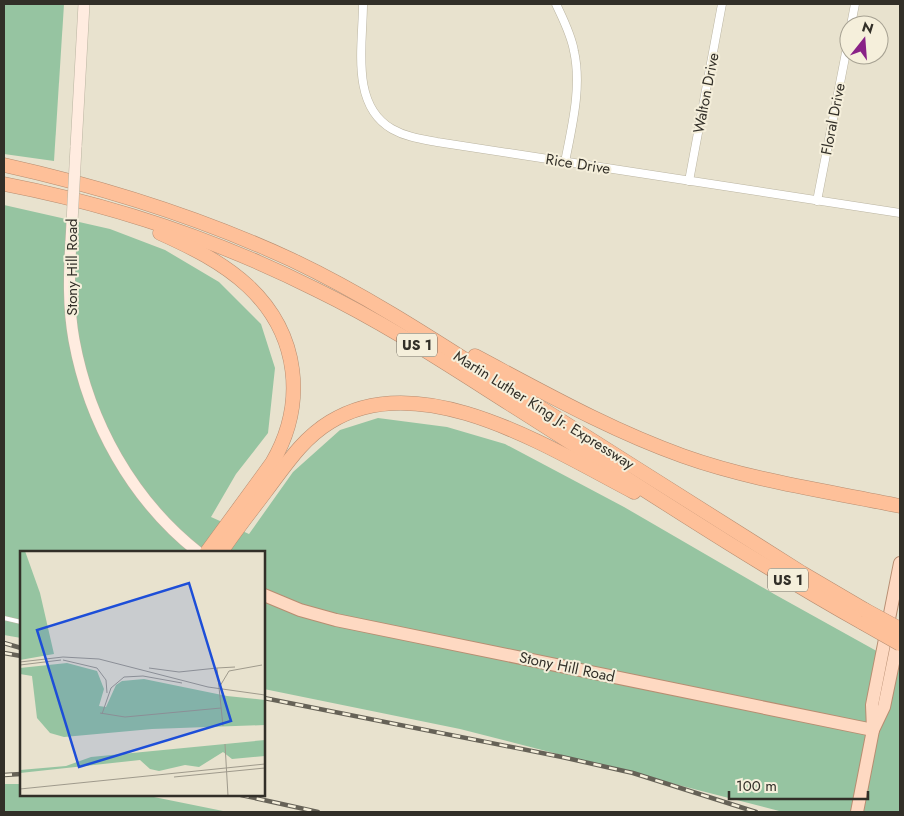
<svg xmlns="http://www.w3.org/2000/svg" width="904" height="816" viewBox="0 0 904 816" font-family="Jost,sans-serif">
  <rect width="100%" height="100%" fill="#e8e2ce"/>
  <g fill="#96c4a1">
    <path d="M4,4h60l-10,157 -50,-7z"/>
    <path d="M4,205l106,24 55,21 54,32 42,42 14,44 -7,65 -32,41 -25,43 38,17 44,-62 47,-42 38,-12 69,9 58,17 119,63 150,87 126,70v148h-117l-323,-83 -196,-40v-137h-243v86l-17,-3z"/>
    <path d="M4,784h17v11h123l84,17h-224z"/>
  </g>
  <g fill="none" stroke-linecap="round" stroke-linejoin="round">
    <defs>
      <path id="lane" d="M4,618l17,4"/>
      <g id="street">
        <path d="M363,4c0,40 -13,101 29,125 14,8 29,10 45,13l463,71"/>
        <path d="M556,4c7,15 15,30 18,47 8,36 -2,75 -9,111"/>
        <path d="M851,25l4,-21"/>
        <path d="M689,181l33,-177"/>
        <path d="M817,201l32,-164"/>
      </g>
      <g id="secondary">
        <path d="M76,147l8,-143"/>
        <path d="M71,241c-2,33 -3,66 3,99 15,82 58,160 124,212"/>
      </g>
      <g id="primary">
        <path d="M264,595l36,15 36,10 537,110"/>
        <path d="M874,728l10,-21 15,-73"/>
        <path d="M857,812l16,-82 -1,-25 28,-142"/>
      </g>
      <g id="highway">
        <path d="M4,165c99,22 195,52 288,95 78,37 150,85 222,131 96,61 192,121 288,182l63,37"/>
        <path d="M4,184c109,21 214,56 313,106 68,33 130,74 193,114 117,74 232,151 353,219"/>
        <path d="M160,233c31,14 62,29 88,53 51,48 59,117 24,177l-65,89"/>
        <path d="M475,356c68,36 135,74 208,100 70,25 145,35 217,50"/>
        <path d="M221,552c14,-21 30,-41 45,-61 19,-25 36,-52 64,-69 91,-57 221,27 304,70"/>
      </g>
    </defs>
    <use href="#lane" stroke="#bab4a1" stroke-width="5"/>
    <use href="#street" stroke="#bab4a1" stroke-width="9"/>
    <use href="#secondary" stroke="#bab4a1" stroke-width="12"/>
    <use href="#primary" stroke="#b78d71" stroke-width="14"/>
    <use href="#highway" stroke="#b78d71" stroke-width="15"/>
    <use href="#lane" stroke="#fff" stroke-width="4"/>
    <use href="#street" stroke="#fff" stroke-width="8"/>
    <use href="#secondary" stroke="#ffece0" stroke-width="11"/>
    <use href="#primary" stroke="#fed9c2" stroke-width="12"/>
    <use href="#highway" stroke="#fec099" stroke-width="14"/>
    <defs>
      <g id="rail">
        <path d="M4,643l17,5"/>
        <path d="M4,653l17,3"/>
        <path d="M264,698l298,59 71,16 123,39"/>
        <path d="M4,775l17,-1"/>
        <path d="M241,795l77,17"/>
      </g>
    </defs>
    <use href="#rail" stroke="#666257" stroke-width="4.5"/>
    <use href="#rail" stroke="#f5efdb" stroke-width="2.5" stroke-dasharray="8" stroke-linecap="butt"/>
    <defs>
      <path id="secondary-bridge" d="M71,241l5,-94"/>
      <g id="highway-bridge">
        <path d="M865,610l35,19"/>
        <path d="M863,623l37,21"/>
      </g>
    </defs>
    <use href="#secondary-bridge" stroke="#bab4a1" stroke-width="12" stroke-linecap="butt"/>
    <use href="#highway-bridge" stroke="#b78d71" stroke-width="15" stroke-linecap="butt"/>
    <use href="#secondary-bridge" stroke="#ffece0" stroke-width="11"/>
    <use href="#highway-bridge" stroke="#fec099" stroke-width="14"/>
  </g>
  <g text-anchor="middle" stroke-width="4" stroke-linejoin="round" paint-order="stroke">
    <g fill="#f5efdb" stroke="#6c695e" stroke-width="1">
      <rect x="397" y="333.5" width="40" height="23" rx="4"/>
      <rect x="768" y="568.5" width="40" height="23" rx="4"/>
    </g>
    <g font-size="14" font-weight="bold" fill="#322f28">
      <text x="417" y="350">US 1</text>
      <text x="788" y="585">US 1</text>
    </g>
    <g font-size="15" fill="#322f28" stroke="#f5efdb">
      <text transform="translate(706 93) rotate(-79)" y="5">Walton Drive</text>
      <text transform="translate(833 119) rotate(-79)" y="5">Floral Drive</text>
      <text transform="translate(578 164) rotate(9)" y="5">Rice Drive</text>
      <text transform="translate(72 267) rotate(-90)" y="5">Stony Hill Road</text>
      <text transform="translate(544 410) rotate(32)" y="5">Martin Luther King Jr. Expressway</text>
      <text transform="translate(567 667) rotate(12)" y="5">Stony Hill Road</text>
    </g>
  </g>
  <g transform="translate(20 551)">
    <rect width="245" height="245" fill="#e8e2ce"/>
    <path d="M0,0h5l15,42 14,61 -34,6zM47,112l30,8 7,18 -5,17 7,1 10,-22 6,-4 22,-2 83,17 38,4v25l-113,4 -88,8 -14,-4 -13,-15 -5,-42 -12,-2v-6zM245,189v16l-33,3 -9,-7 -24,15 -14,-2 -26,6 -9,-2 -10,-9 -120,13v-3l46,-4 25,-9z" fill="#96c4a1"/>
    <path fill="none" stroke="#9f9a8c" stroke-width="1" d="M43,109l34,8 9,12 1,13M0,111l43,-5 36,2 109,28 57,8M0,114l41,-5M129,117l30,4 38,-4M197,117l6,58M197,117l18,-1M200,135l9,-15 33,-6M80,162l25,4 96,-9M82,163l9,-26 13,-11 19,-1 39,7M205,193l3,52M154,226l91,-9M0,238l245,-25"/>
    <path fill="#1d4ed8" fill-opacity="0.15" stroke="#1d4ed8" stroke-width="2.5" d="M169,32l42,138 -152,46 -42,-137z"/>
    <rect width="245" height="245" fill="none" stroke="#322f28" stroke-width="2.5"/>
  </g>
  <rect width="904" height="816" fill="none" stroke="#322f28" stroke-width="10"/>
  <g transform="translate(864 40) rotate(17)"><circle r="24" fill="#f5efdb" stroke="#a7a293"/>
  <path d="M0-4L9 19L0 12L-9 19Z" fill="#892187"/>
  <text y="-8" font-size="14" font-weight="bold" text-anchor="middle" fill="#322f28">N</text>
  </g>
  <path d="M729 791v8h139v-8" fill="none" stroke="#322f28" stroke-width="2.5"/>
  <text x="736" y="791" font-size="15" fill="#322f28" stroke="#f5efdb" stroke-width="4" paint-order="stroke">100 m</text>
</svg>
